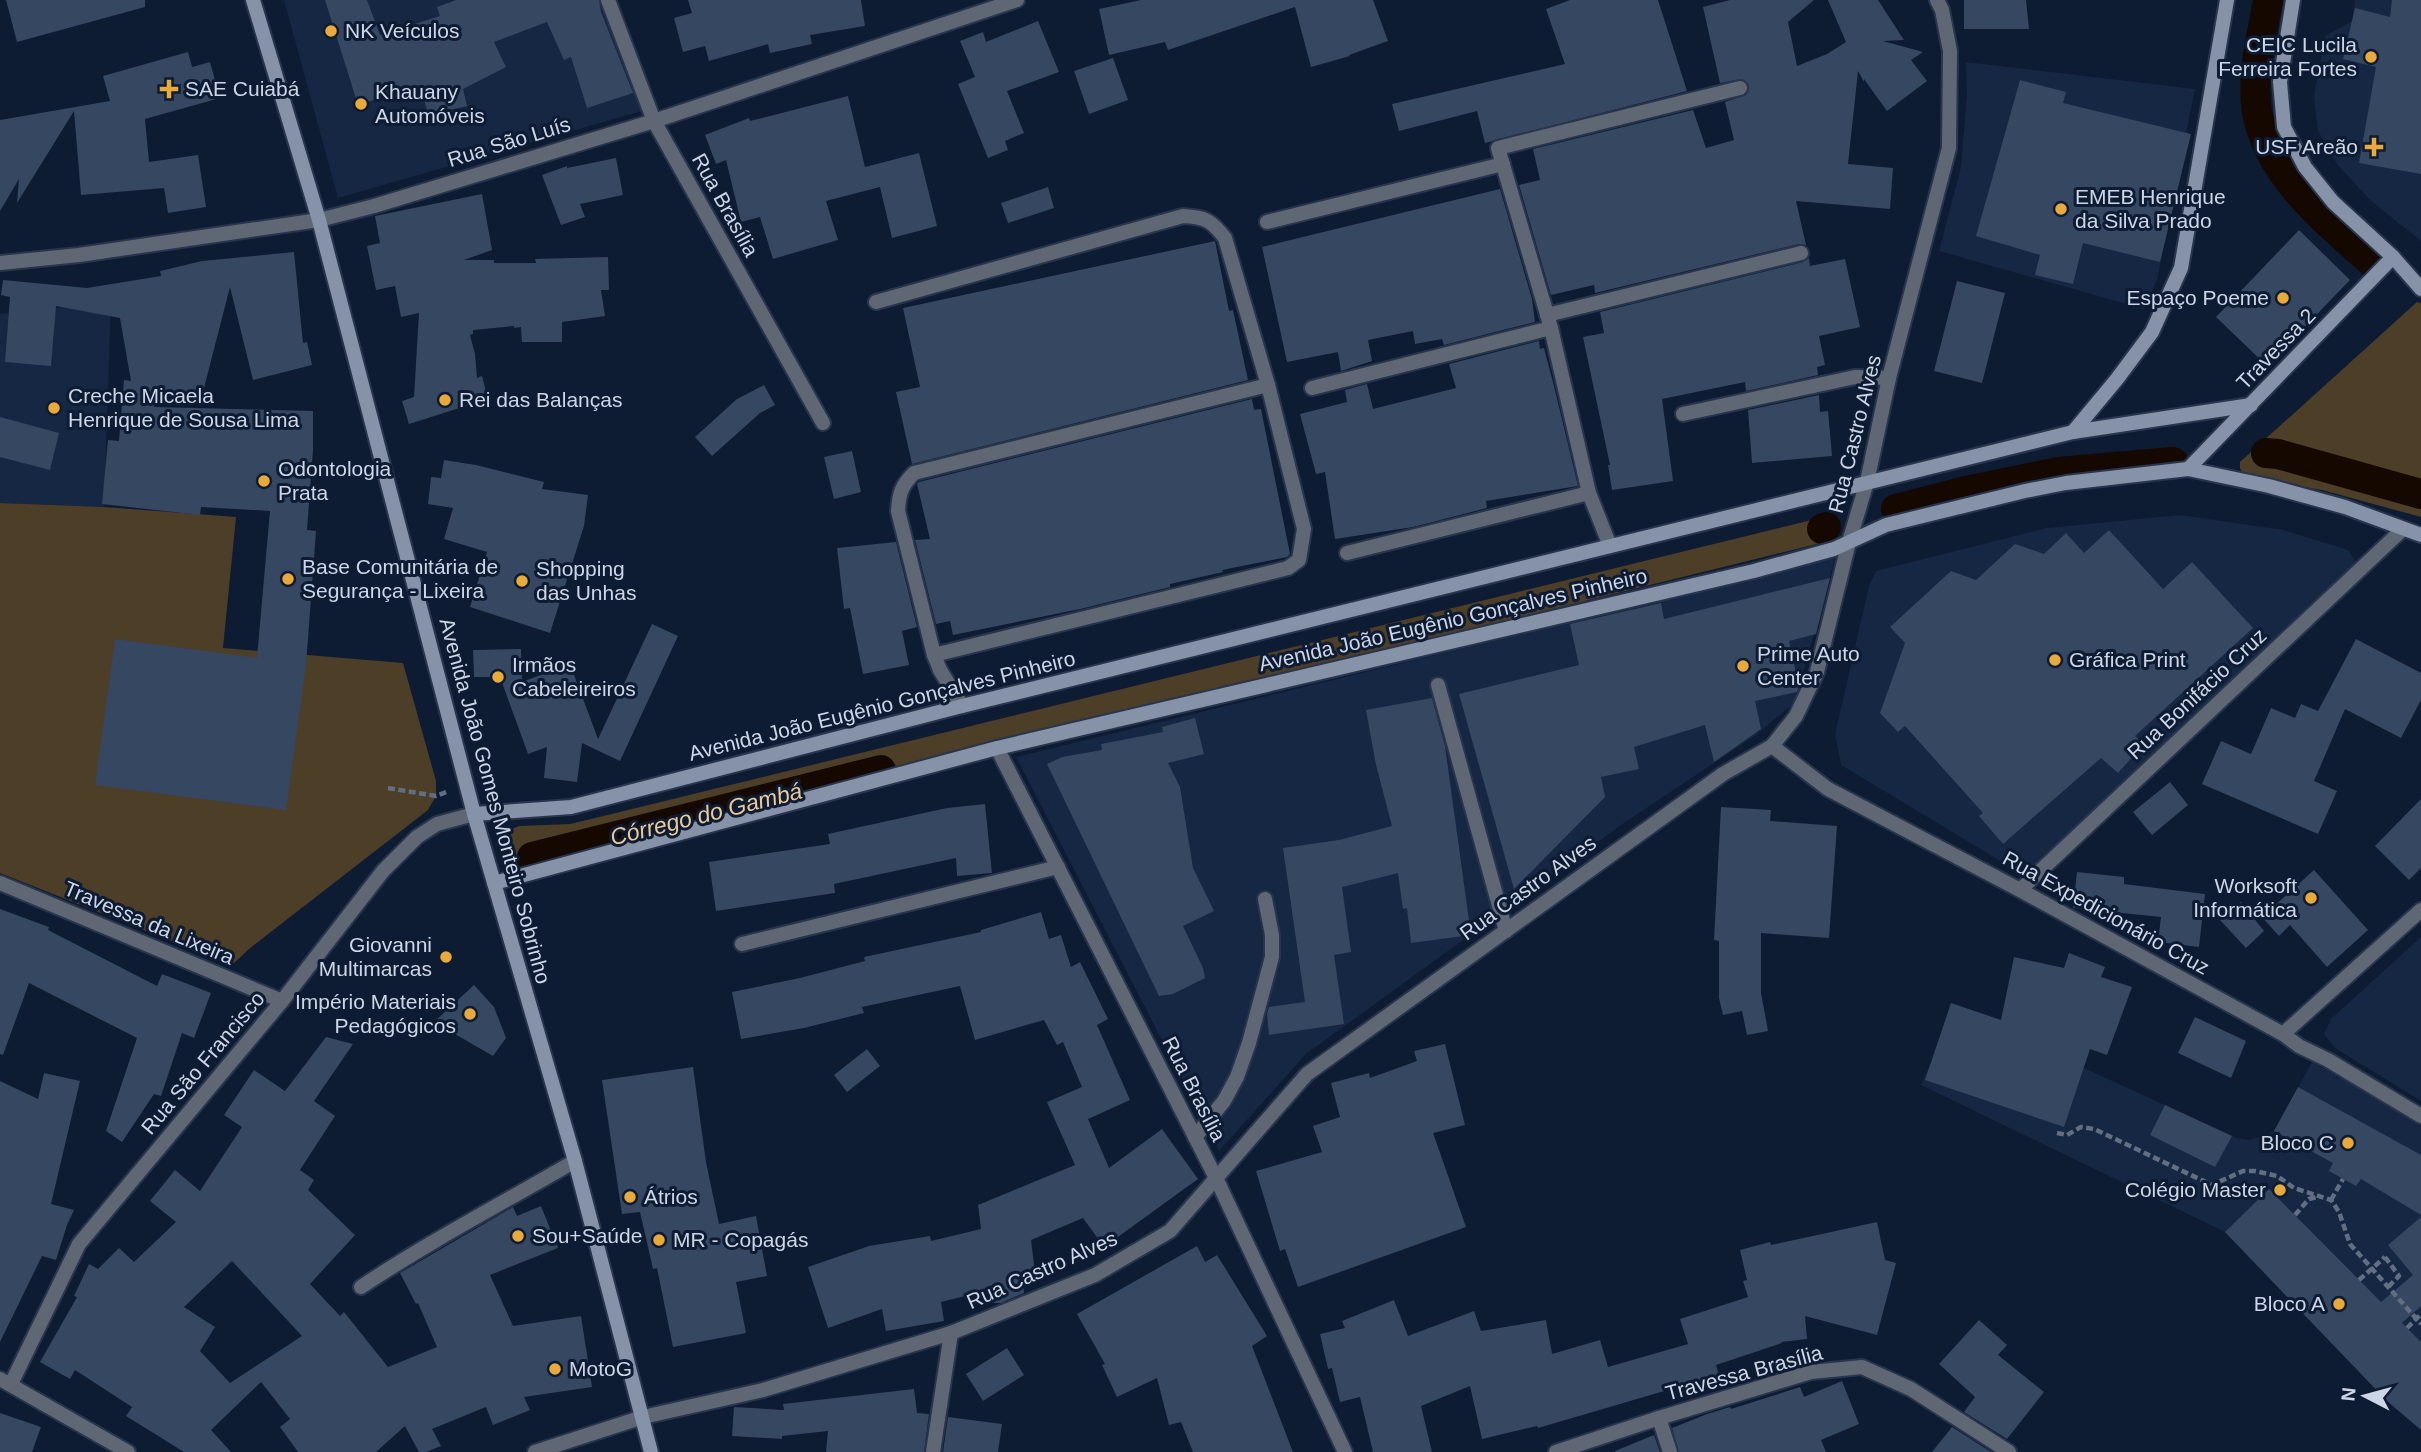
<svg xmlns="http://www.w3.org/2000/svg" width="2421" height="1452" viewBox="0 0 2421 1452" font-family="Helvetica,sans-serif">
  <rect width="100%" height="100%" fill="#0d1b33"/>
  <g fill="#152743">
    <path d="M284,0h316l42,111 -304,87z"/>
    <path d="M2355,0h66v241l-52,-42 -32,-35 -19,-33 -4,-35 11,-60 27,-15z"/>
    <path d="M1966,62l229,27 -38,191 -13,29 -205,-58 22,-84 6,-74z"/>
    <path d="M111,302l-7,205 -104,-4v-189z"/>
    <path d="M2180,515l104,15 64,20 8,12 1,9 -330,306 -186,-112 -6,-31 34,-148 7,-15 171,-43z"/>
    <path d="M1835,558l-40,144 -39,33 -132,88 -318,231 -87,97 -203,-394z"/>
    <path d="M2421,937v164l-86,-53 -11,-14 7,-15z"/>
    <path d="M1955,1009l282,129 12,2 25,-9 38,-69 79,44 30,20v304l-34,-29 -162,-169 -304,-147z"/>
  </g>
  <g fill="#4d3e28">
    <path d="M2417,302l4,1v182l-150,-38 -4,10 4,3 31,3 119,36v18l-99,-27 -75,-13c-6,-5 -8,-8 -7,-15z"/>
    <path d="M0,503l104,4 132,10 -13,131 180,15 33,118v15l-8,14 -179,139 -17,16 -232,-92z"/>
    <path d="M1820,518l5,24 -940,231 -366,96 -11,-35 4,-5 7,-3 51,-2 17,-4z"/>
  </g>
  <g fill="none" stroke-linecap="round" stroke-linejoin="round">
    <g stroke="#140800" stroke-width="30">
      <path d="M2268,0c-6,36 -17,75 -11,112 12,66 72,111 119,154"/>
      <path d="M2266,453l12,1 143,40"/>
      <path d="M1896,509l70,-18 93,-19 114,-10"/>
      <path d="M1822,529l4,-2"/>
      <path d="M532,857l349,-87"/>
    </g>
  </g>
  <g fill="#364761" fill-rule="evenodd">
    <path d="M6,0h139v7l-128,35z"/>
    <path d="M325,0h42l13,35 60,-19 -3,-9 19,-7h143l2,12 32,81 -46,15 -16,-51 -7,3 -17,-38 -53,20 12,25 -43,22 4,17 -39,9 -7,-30 -63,20z"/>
    <path d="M688,0h173l4,26 -55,9 2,9 -42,9 -2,-9 -59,17 -4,-15 -22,6 -9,-34 18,-5z"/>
    <path d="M1141,0h232l15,41 -39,14 1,1 -39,11 -16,-60 -127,43 -3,-8 -56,13 -10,-46z"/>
    <path d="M1570,0h88l29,91 -202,52 -8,-32 -78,20 -7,-27 173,-40 -19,-55z"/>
    <path d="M1730,0h84l-26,22 9,44 30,-12 19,-12 -18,-42h50l26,40 -21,1 40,11 -12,8 16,21 -40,30 -23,-32v3l-6,-11 -10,93 45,4 -3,41 -94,-8 10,44 -7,-1 -204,49 -1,-8 -43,10 -32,-110 21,-5 -7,-31 160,-39 13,38 28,-8 -9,-38 21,-7 3,-9 -7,-7 -22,4 -17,-76z"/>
    <path d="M1964,0h62l3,29h-65z"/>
    <path d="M2392,0h29v174l-62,-11 17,-96 -33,-8 12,-51 35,9z"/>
    <path d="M1038,21l21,51 -52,19 17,42 -19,8 3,9 -20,8 -30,-74 17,-7 -15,-36 23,-9 3,10z"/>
    <path d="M188,52l4,15 18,-5 10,36 -75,21 4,43 49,-7 8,52 -38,6 -4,-25 -83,7 -7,-84 -57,92 2,-24 -19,32v-91l110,-19 -7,-25z"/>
    <path d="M1113,58l15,42 -39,14 -15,-43z"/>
    <path d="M2020,80l46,12 -3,11 128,31 -31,128 -77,-19 -10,41 -38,-9 5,-20 -64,-19z"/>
    <path d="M848,96l17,71 54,-14 18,73 -45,12 -12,-51 -54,14 12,39 -65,19 -13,-42 -19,5 -15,-62 -10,4 -11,-29 44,-17 1,3z"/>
    <path d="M616,158l7,37 -43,9 5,13 -24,8 -19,-50 25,-9v2z"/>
    <path d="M1048,187l6,21 -46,15 -7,-20z"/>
    <path d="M1500,189l32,110 3,23 -91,23 -2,-6 -27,5 -2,-13 -45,9 4,21 -31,10 -3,-19 -51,10 -25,-115z"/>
    <path d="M482,194l10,56 -28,10h30v3h42l-1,-4 73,-2 1,33h-8l4,26 -43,6v20h-40l-1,-15 -7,1v-2l-41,4v4l-3,1 5,19 2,24 5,-2 6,23 -79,25 -7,-23 12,-4 5,-84 -18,4 -6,-31 -19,4 -9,-44 13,-3 -5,-27z"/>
    <path d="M2299,230l51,50 -83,86 -51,-49z"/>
    <path d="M1215,241l14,70 4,-1 15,70 -336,84 -16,-72 24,-5 -17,-79z"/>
    <path d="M294,252l9,91 4,-1 5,23 -59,15 -23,-93 -27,105 -49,12v3l159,4v39l-6,80 9,1 -10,134 -20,145 -191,-25 20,-146 142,19 13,-147 -69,-4 -1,8 -98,-11 6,-64 11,1 5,-61 7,1 -11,-63 -64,-12 -5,60 -46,-4 5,-65 -9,-2 2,-15 84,8 74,-12 -1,-5 42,-10z"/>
    <path d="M1809,258l1,8 35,-7 15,68 -41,9 6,29 -8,2 1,8 -72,16 -1,-9 -83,17 11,82 -61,9 -4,-25h2l-27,-128 21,-4 -4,-21 203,-50z"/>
    <path d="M1957,281l48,12 -23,90 -48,-12z"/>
    <path d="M1539,341l1,8 4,-1 10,38 24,100 -92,15 1,7 -74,19 -78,12 -10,-67 -9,2 -16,-60 47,-12 -2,-12 22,-6 6,25 83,-21 -7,-24z"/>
    <path d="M764,385l11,20 -15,8 -48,43 -17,-19 42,-38z"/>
    <path d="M1819,395l1,17 8,-1 4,45 -80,7 -4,-53z"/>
    <path d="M1252,399l2,11 7,-1 29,145 -3,3 -65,13 1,2 -53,12v3l-90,22 -127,26 -3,-14 -14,3 -21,-84 15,-1 -13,-55 2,-2z"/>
    <path d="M0,417l59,16 -9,37 -50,-13z"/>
    <path d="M852,451l9,41 -27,7 -10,-42z"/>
    <path d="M444,460l32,5 68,17 -2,7 46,6 -4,31 -34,107 -80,-26 17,-55 -43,-13 9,-31 -25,-4 3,-27 10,1z"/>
    <path d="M2109,530l54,59 29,-27 61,66 -118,108 9,8 -26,29 -17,-15 -98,86 -24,-28 4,-3 -78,-87 -7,6 -18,-19 25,-70 -15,-16 61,-56 25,9 39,-36 29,10 22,-21 18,20z"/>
    <path d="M896,542l21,85 -15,4 7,34 -46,9 -13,-66 -6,1 -7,-61z"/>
    <path d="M1830,578l-14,56 -27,7 10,45 -2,6 -42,9 6,28 -47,33 -9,-37 -71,22 5,22 -38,8 4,20 -91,92 -55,-195 120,-29 -9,-41 91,-21 3,16z"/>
    <path d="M652,624l26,12 -58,125 -38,-18 -5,39 -33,-4 3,-31 -19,7 -28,-77h-26l-1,-27 48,-1 1,33 48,-18 28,75z"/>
    <path d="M2356,639l65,34v27l-20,38 -56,-29 -31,72 23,10 -19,43 -116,-50 19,-43 30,13 20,-46 24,10 6,-14 17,7z"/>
    <path d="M1432,698l13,48 26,189 -60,8 -4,-35 -4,1 -5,-36 -56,14 9,65 -17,3 10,69 -75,11 -2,-21 2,-7 36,-5 -22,-154 56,-8 53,-14 -16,-61 -10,-55z"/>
    <path d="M1195,718l9,36 -36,9 12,24 13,81 21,43 -31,15 20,42 2,10 -32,16 -14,2 -112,-232 15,-7 40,-7 -1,-6 62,-12 -1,-5z"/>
    <path d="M2170,782l18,23 -36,30 -19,-23z"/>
    <path d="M2421,799v69l-12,12 -34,-34z"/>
    <path d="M985,804l7,69 -35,3 -1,-18 -122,26 1,9 -119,18 -7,-49 121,-18 -2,-10 119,-26z"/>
    <path d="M1721,807l50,3 -1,11 67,5 -8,112 -68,-5v60l7,38 -21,4 -5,-24 -19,4 -4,-17v-57l-5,-1z"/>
    <path d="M2314,870l54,60 -41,37 -37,-42 -11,11 -17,-19z"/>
    <path d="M2077,872l47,5v7l81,10 -6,53 -41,-5 3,-25 -88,-9z"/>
    <path d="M2241,902l23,29 -18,17 -26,-28z"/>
    <path d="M0,909l49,18 -1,3 109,56 5,-12 49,19 -17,45 -12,-5 -21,63 -7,-2 -32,48 -16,-11 31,-93 -108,-55 -26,72 -3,-1z"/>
    <path d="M1041,912l8,27 12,-4 10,32 9,-5 28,57 -11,6 33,75 -42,19 21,49 53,-39 36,50 -94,68 -21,-29 -52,22 5,40 -13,2 1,11 -23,10h-10l-2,-13 -48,12 3,19 -58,10 -4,-22 -54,19 -20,-61 61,-21 61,-10 1,5 50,-12 -3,-24 97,-40 -28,-63 35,-15 -19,-45 -6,3 -13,-25 -69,20 -15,-54 -98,21 2,6 -60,15 -63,11 -9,-47 68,-14 65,-17 -1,-4 117,-25v-2z"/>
    <path d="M2069,953l36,14 -4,10 31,10 -25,68 -17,-6 -26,78 -139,-47 26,-77 50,17 13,-63 50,11z"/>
    <path d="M474,985l20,22 12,31 -13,18 -59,-34z"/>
    <path d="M2195,1017l51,24 -15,37 -53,-25z"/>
    <path d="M326,1037l27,7 -39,57 21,15 -35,54 14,10 -6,10 47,45 -45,49 30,32 4,-4 44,55 49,-20 -19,-44 -2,1 -16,-31 113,-66 4,9 24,-10 17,42 -68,27 23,51 68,-10 11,71 -68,10 6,13 -37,15 -7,-18 -54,22 9,17 -15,6h-7l-14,-26 -29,26h-78l-18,-25 10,-8 -29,-37 -50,48 20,22h-47l-58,-36 6,-9 -57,-37 -5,9 -30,-17 37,-65 -3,-1 15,-32 9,5 21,-21 15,14 42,-40 -26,-21 25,-31 25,21 42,-64 -18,-12 30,-45 31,21zM232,1261l70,75 -72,47 -30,-32 15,-24 -31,-20z"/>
    <path d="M1445,1044l20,81 -32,8 33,94 -168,60 -13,-38 -5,2 -24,-80 66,-19 -9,-26 27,-9 -9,-34 38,-10 1,5 47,-17 -3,-10z"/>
    <path d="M867,1049l13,17 -33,26 -13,-17z"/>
    <path d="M693,1067l13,95 13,62 37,-8 11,60 -31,6 10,51 -73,14 -16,-79 -4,1 -13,-57 -18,2 -20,-134z"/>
    <path d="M44,1073l36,8 -29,123 23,6 -7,15 -11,35 -14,-4 -42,86v-261l38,18z"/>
    <path d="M2298,1087l123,68v60l-60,-36 -5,7 -27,-15 4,-8 -59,-32z"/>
    <path d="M2165,1105l67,31 -17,31 -65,-32z"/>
    <path d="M2269,1189l112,113 32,-27 -25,-30 33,-28v89l-19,17 19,19v88l-34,-29 -162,-169z"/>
    <path d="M1877,1222l8,38 11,3 -19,72 -72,-19 2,23 -26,3 1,1 -66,22 3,10 -181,53 -1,-2 -55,13 -12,-53 -49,20 11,46h-59l-13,-55 -20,5 -8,-34 -4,1 -8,-35 25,-6 -3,-7 52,-21 14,36 66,-25 7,20 65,-11 6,34 48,-14 8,27 80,-23 -8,-25 68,-22 -5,-16 4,-1 -7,-30 30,-8 1,3z"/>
    <path d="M1197,1246l8,16 12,-7 50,81 -15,10 41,106h-100l-12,-30 -12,3 -12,-47 -40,19 -15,-32 3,-1 -28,-50z"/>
    <path d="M1979,1320l28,25 -9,10 46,37 -37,47 -43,-27 11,-15 -36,-33z"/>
    <path d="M1007,1348l17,27 -41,26 -17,-27z"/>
    <path d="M1842,1381l17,43 -38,16 5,12h-147l-7,-24 35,-14 23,-7 1,2 69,-22 4,10z"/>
    <path d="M914,1389l3,24 12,1 -5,38h-98l2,-21 -46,5v3l-50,-3 2,-29 50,3 -1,-6z"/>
    <path d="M0,1413l41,14 -9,25h-32z"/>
    <path d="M948,1417l54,7 -4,28h-55z"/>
    <path d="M1952,1427l39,25h-59z"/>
    <path d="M1654,1435l6,17h-45v-1z"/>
  </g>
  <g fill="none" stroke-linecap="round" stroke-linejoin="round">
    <defs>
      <g id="lane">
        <path d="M1267,222l236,-58"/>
        <path d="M876,302l307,-86c22,1 28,4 42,22l43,147 36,144 -5,31 -11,8 -354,87"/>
        <path d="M1547,315l254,-62"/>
        <path d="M1312,388l239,-60"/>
        <path d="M1683,414l172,-37 34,1"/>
        <path d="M1589,493l21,53"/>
        <path d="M1347,553l242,-60 -38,-165 -53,-180 242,-60"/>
        <path d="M1438,685l68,246"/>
        <path d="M962,706l-22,-36 -6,-15 -36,-144c1,-17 3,-25 16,-38l354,-88"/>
        <path d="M1195,1137l29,-36 13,-24 12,-34 23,-86v-22l-7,-36"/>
      </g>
      <g id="street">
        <path d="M608,0l46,121 169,302"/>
        <path d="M0,263l79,-8 240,-35 55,-14 280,-85 363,-121"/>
        <path d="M1772,746l56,43 192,101 263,144 16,12 29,14 93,56"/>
        <path d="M997,748l219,430 129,274"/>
        <path d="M0,883l282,118"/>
        <path d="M2020,890l383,-361"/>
        <path d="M742,944l316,-77"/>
        <path d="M2283,1034l138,-124"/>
        <path d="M361,1287c69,-46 142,-84 214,-126"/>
        <path d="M0,1379l128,73"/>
        <path d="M11,1384l68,-140 203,-243 101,-130 34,-34 20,-13 37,-10"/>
        <path d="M1659,1418l11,34"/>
        <path d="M535,1452l108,-35 120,-27 188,-57 144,-58 75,-44 137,-157 416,-300 49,-28 24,-30 21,-44 32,-130 18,-60 22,-104 60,-230 1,-97 -8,-41 -5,-10"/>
        <path d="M933,1452l18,-119"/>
        <path d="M1556,1452l103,-34 152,-46 51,-5 49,22 98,63"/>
      </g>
      <g id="secondary">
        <path d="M253,0l66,220 155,594 101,347 76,291"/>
        <path d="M2293,0l-13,82 4,45 21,40 28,35 60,55 28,32"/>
        <path d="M2073,432l44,-53 35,-47 29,-64 46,-268"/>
        <path d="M2188,469l205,-212"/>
        <path d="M474,814l97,-7 391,-101 1111,-274 178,-27"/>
        <path d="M494,883l503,-135 757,-177 80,-22 52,-24 139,-34 41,-8 122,-14 81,17 76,21 76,28"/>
      </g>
    </defs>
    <use href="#lane" stroke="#28354c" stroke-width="18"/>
    <use href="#street" stroke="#28354c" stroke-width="18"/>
    <use href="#secondary" stroke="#28354c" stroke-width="18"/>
    <g stroke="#626f83" stroke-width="4.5" stroke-dasharray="7 3.5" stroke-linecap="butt">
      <path d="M388,788l48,8 13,-5"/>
      <path d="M2057,1133l10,2 14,-8 13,2 118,56 31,-14h12l22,5 17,12 37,12 8,12 11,32 71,80"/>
      <path d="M2331,1200l12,-21"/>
      <path d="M2295,1215l14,-16 11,-3"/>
      <path d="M2385,1257l14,19 -11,11"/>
    </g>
    <use href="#lane" stroke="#5f6774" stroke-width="14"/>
    <use href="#street" stroke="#5f6774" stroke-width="14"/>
    <use href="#secondary" stroke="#8592a7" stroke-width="14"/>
    <g stroke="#626f83" stroke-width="4.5" stroke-dasharray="7 3.5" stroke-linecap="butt">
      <path d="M2359,1280l26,-23"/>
      <path d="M2407,1328l14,-14"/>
    </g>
  </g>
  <g fill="#eaaa39" stroke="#0d1b33" stroke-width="2.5">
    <circle cx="331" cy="31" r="7"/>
    <circle cx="2371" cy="57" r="7"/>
    <path d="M165.5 78.5h7v7h7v7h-7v7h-7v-7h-7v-7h7z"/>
    <circle cx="361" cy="104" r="7"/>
    <path d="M2370.5 136.5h7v7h7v7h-7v7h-7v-7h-7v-7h7z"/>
    <circle cx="2061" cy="209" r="7"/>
    <circle cx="2283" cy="298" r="7"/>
    <circle cx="445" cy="400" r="7"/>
    <circle cx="54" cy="408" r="7"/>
    <circle cx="264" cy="481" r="7"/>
    <circle cx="288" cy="579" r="7"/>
    <circle cx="522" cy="581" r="7"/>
    <circle cx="2055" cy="660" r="7"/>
    <circle cx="1743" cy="666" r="7"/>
    <circle cx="498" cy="677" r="7"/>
    <circle cx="2311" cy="898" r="7"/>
    <circle cx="446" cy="957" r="7"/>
    <circle cx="470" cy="1014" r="7"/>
    <circle cx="2348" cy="1143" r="7"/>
    <circle cx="2280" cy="1190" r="7"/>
    <circle cx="630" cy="1197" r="7"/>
    <circle cx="518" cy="1236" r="7"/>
    <circle cx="659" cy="1240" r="7"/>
    <circle cx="2339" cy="1304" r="7"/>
    <circle cx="555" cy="1369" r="7"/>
  </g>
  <g text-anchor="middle" stroke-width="6" stroke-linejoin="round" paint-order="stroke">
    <g font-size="21" fill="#ccd6e6" stroke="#0d1b33" text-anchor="start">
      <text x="345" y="38">NK Veículos</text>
      <text x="2357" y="52" text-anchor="end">CEIC Lucila<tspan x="2357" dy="24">Ferreira Fortes</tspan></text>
      <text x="185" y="96">SAE Cuiabá</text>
      <text x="375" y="99">Khauany<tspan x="375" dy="24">Automóveis</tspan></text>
      <text x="2358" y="154" text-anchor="end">USF Areão</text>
      <text x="2075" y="204">EMEB Henrique<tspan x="2075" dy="24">da Silva Prado</tspan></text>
      <text x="2269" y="305" text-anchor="end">Espaço Poeme</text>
      <text x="68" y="403">Creche Micaela<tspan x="68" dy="24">Henrique de Sousa Lima</tspan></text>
      <text x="459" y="407">Rei das Balanças</text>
      <text x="278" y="476">Odontologia<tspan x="278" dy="24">Prata</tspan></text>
      <text x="302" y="574">Base Comunitária de<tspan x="302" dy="24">Segurança - Lixeira</tspan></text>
      <text x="536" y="576">Shopping<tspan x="536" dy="24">das Unhas</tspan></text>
      <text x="1757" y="661">Prime Auto<tspan x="1757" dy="24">Center</tspan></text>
      <text x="2069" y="667">Gráfica Print</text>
      <text x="512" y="672">Irmãos<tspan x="512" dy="24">Cabeleireiros</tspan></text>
      <text x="2297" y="893" text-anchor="end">Worksoft<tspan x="2297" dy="24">Informática</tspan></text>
      <text x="432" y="952" text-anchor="end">Giovanni<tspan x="432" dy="24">Multimarcas</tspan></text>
      <text x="456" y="1009" text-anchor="end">Império Materiais<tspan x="456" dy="24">Pedagógicos</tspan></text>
      <text x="2334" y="1150" text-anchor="end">Bloco C</text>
      <text x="2266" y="1197" text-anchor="end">Colégio Master</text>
      <text x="644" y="1204">Átrios</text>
      <text x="532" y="1243">Sou+Saúde</text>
      <text x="673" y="1247">MR - Copagás</text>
      <text x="2325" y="1311" text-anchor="end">Bloco A</text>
      <text x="569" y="1376">MotoG</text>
    </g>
    <g font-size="21" fill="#ccd6e6" stroke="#0d1b33">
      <text transform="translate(509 142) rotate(-17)" y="7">Rua São Luís</text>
      <text transform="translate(725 205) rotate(61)" y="7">Rua Brasília</text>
      <text transform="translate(2276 349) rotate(-46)" y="7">Travessa 2</text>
      <text transform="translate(1855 434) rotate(-76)" y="7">Rua Castro Alves</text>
      <text transform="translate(1453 620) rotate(-13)" y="7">Avenida João Eugênio Gonçalves Pinheiro</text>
      <text transform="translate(2197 694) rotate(-43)" y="7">Rua Bonifácio Cruz</text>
      <text transform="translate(882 706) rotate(-14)" y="7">Avenida João Eugênio Gonçalves Pinheiro</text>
      <text transform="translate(495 801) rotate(75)" y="7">Avenida João Gomes Monteiro Sobrinho</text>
      <text transform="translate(1528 888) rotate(-36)" y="7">Rua Castro Alves</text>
      <text transform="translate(2106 913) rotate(29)" y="7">Rua Expedicionário Cruz</text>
      <text transform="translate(149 923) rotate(23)" y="7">Travessa da Lixeira</text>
      <text transform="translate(203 1063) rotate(-50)" y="7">Rua São Francisco</text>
      <text transform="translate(1194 1089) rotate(63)" y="7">Rua Brasília</text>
      <text transform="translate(1042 1270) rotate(-24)" y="7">Rua Castro Alves</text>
      <text transform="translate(1744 1373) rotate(-15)" y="7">Travessa Brasília</text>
    </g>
    <g font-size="23" font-style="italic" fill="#ecc995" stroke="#0d1b33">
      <text transform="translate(706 814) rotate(-14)" y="8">Córrego do Gambá</text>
    </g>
  </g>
  <g transform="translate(2365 1396) rotate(276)" stroke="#0d1b33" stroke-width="5" paint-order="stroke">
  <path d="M0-5L12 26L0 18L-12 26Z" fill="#ccd6e6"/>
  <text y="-10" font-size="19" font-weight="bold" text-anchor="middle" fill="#ccd6e6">N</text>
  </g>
</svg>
